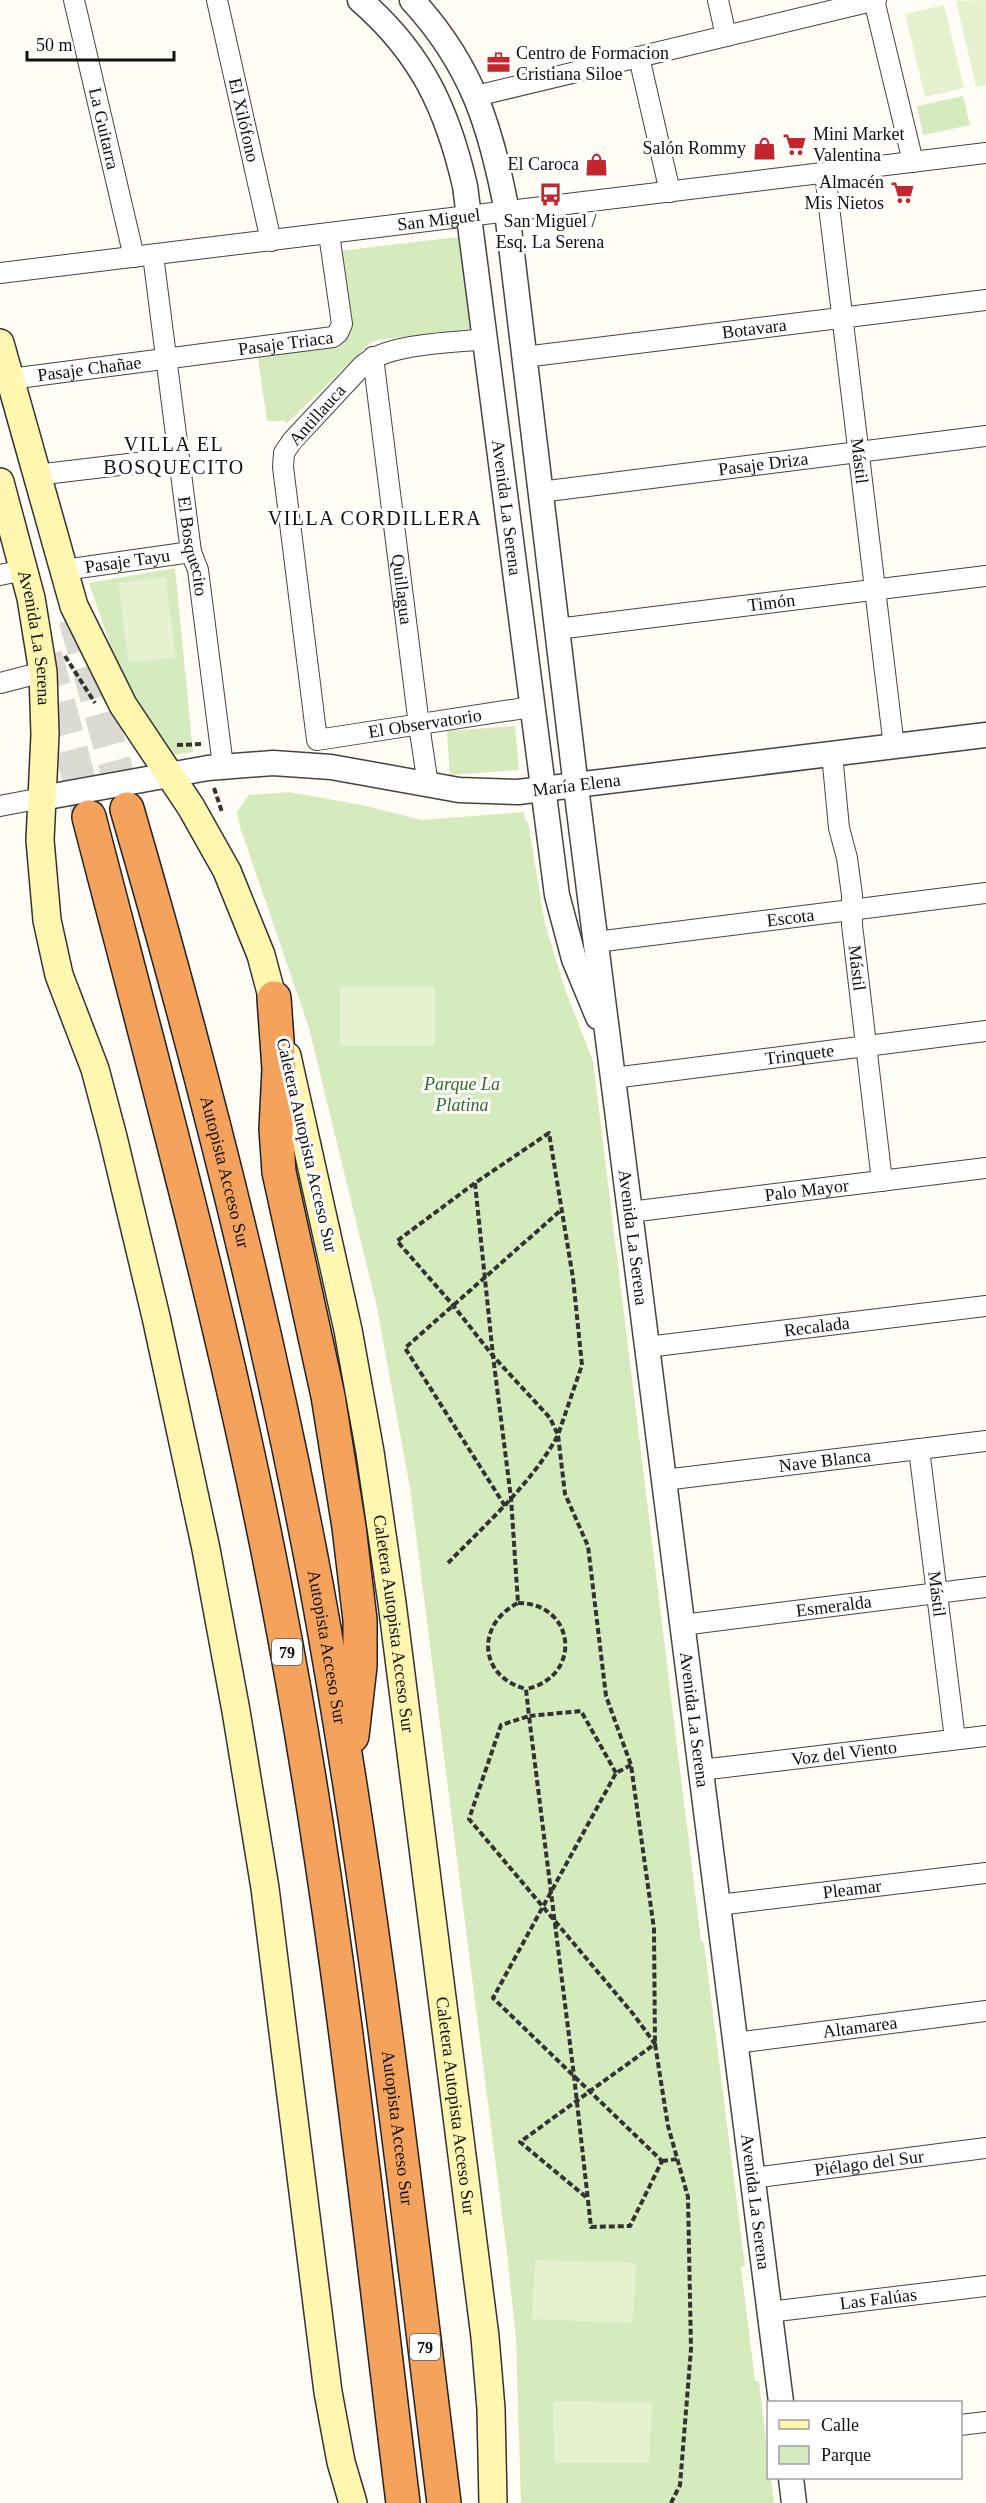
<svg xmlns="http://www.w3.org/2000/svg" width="986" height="2503" viewBox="0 0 986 2503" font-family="'Times New Roman',serif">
  <rect width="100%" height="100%" fill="#fffdf5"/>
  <g fill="#d5ebbd">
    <path d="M963,96l7,29 -47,10 -6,-29z"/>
    <path d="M466,236l11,92 -100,12 -8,4 -83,80 -1,-3h-18l-9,-63 74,-13 7,-94z"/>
    <path d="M175,568l18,184 -25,4 -49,-86 -30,-87z"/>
    <path d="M515,726l4,44 -69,5 -3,-44z"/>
    <path d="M289,792l73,13 60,15 102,-8 2,10h2l17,102 20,65 28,72 108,880 3,2 41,323 -4,1 14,114h4l9,76v21h3l3,25h-253l-5,-165 -9,-84 -97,-766 -33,-180 -68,-280 -69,-201 -3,-15 12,-17z"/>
  </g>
  <g fill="#e6f2cf">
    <path d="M986,0v85l-10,2 -20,-86z"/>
    <path d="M944,5l20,83 -39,9 -20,-83z"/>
    <path d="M166,577l10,80 -48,6 -10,-80z"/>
    <path d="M340,986l95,1v59h-95z"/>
    <path d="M535,2260l101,3 -3,60 -101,-4z"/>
    <path d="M553,2401l99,1 -3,61h-95z"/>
  </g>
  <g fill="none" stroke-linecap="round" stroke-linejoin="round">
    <g stroke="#dbdad3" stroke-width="33" stroke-dasharray="33 16" stroke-linecap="butt">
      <path d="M75,619l52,190"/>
      <path d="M46,655l43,162"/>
    </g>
    <defs>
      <g id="minor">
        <path id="s1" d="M74,0l60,257"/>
        <path id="s2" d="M217,0l54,241"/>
        <path d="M718,0l8,36"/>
        <path d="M874,0l39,162"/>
        <path d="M639,57l31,135"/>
        <path d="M476,96l400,-96"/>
        <path id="s3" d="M825,173l69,574"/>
        <path id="s4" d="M153,255l38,297 7,18 25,196"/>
        <path id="s5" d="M0,273l986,-120"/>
        <path id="s6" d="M486,339c-34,4 -100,4 -124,27l-70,75 -8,12 -1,14 34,273 214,-33"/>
        <path id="s7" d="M373,357l46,368 9,60"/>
        <path id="s8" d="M524,357l462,-57"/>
        <path id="s9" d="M10,379l323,-42 5,-4 4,-9 -13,-90"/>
        <path d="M36,475l143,-17"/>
        <path id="s10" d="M540,492l446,-56"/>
        <path id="s11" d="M64,570l127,-18"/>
        <path d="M0,575l24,-5"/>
        <path id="s12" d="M557,629l429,-53"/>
        <path d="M0,683l43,-11"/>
        <path id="s13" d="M832,754l7,74 8,30 5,37v30l30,256"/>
        <path d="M0,806l42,-8"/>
        <path id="s14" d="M596,942l390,-49"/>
        <path id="s15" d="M613,1078l373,-47"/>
        <path id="s16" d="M630,1212l356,-44"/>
        <path id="s17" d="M647,1347l339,-41"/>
        <path id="s18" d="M919,1449l36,290"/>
        <path id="s19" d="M664,1480l322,-39"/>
        <path id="s20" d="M682,1625l304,-38"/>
        <path id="s21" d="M701,1770l285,-34"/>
        <path id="s22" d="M718,1905l268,-32"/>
        <path id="s23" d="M735,2043l251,-32"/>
        <path id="s24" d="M752,2178l234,-30"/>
        <path id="s25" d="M769,2312l217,-26"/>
        <path d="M960,2425l26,-3"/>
      </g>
      <g id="tertiary">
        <path id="s26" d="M360,0c61,53 87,108 105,186l92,709 17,64 24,58"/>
        <path id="s27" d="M412,0c60,65 79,127 95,212l69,575 205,1615"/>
        <path id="s28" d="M42,798l166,-30 65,-5 58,4 128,23 59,2 468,-57"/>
        <path d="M791,2478l3,25"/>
      </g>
      <g id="secondary">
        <path d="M0,343l74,263 49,99 68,102 36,64 34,84 17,64"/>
        <path id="s29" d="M0,482l31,116 12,74 2,63 -5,105 7,80 12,55 36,94 18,68 43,180 50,232 30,162 29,177 63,504 13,70 12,41"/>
        <path id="s30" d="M287,1056l61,274 22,122 22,151 93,734 6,72 2,94"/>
      </g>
      <g id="motorway">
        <path id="s31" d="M127,809c74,255 140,513 189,775 56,304 90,612 128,919"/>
        <path d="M89,817c67,259 138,517 188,780 58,299 89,604 126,906"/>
        <path d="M274,998l5,71 -3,60 3,43 49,224 21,131 11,93v46l-8,70"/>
      </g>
    </defs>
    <use href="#minor" stroke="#444" stroke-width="22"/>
    <use href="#tertiary" stroke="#444" stroke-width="27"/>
    <use href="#secondary" stroke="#333" stroke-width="30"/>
    <use href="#motorway" stroke="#222" stroke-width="36"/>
    <g stroke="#333" stroke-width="4" stroke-dasharray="6 3" stroke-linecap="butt">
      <path d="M65,656l30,47"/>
      <path d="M177,745l25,-1"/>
      <path d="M214,788l8,24"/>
      <path d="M475,1183l18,173 18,142 7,105c-43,22 -39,74 8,86l3,27 52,-5 35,62"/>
      <path d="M505,1506l-100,-158 155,-137"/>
      <path d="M448,1563c38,-39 85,-81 110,-128l-8,-17 -57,-62 -41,-52 -55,-63 78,-58 74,-50 24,145 9,87 -24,70 7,59 23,52 18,150 25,69 23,164 1,115 13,82 20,71 3,152 -11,136 -9,18"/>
      <path d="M518,1603c58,0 65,74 8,86"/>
      <path d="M631,1765l-15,8 -123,225 169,163"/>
      <path d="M662,2161l16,-2"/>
      <path d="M586,2197l-66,-55 135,-98 -21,-29 -165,-196 32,-94 28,-9 45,360 17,151 39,-1 32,-65"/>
    </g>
    <use href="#minor" stroke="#fff" stroke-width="20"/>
    <use href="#tertiary" stroke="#fff" stroke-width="24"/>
    <use href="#secondary" stroke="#fff6b0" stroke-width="27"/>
    <use href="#motorway" stroke="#f5a25d" stroke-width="33"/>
  </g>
  <defs>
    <symbol id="office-bare" viewBox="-9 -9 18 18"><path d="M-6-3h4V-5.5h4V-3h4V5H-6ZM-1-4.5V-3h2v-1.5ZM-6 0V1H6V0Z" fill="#c4262e" stroke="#fff" stroke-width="2.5" paint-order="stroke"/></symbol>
    <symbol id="supermarket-bare" viewBox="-9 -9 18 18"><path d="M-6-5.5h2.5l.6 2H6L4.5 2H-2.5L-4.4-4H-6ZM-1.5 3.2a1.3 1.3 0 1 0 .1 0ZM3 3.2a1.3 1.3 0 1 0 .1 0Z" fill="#c4262e" stroke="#fff" stroke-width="2.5" paint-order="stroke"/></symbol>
    <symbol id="shop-bare" viewBox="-9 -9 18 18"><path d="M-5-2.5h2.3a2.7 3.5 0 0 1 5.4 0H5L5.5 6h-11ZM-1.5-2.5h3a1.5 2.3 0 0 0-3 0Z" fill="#c4262e" stroke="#fff" stroke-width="2.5" paint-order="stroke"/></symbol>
    <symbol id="bus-bare" viewBox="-9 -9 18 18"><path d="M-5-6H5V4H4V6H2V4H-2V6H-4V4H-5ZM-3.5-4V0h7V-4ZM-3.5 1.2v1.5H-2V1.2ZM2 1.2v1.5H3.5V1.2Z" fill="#c4262e" stroke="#fff" stroke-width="2.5" paint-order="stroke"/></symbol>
  </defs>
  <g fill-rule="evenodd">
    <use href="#office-bare" x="482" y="46" width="33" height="33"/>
    <use href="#supermarket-bare" x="778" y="128" width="33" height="33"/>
    <use href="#shop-bare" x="748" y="132" width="33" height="33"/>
    <use href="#shop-bare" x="580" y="148" width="33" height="33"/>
    <use href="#supermarket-bare" x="886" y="176" width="33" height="33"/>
    <use href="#bus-bare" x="534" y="178" width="33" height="33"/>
  </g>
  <g text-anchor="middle" stroke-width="6" stroke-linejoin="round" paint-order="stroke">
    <g fill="#fff" stroke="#585858" stroke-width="1.5">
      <rect x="272" y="1639" width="30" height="26" rx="4.5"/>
      <rect x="410" y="2334" width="30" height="26" rx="4.5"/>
    </g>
    <g font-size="16" font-weight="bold" fill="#111">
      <text x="287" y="1658">79</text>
      <text x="425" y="2353">79</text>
    </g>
    <g font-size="18" fill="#111" stroke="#fff" text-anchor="end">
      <text x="516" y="59" text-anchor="start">Centro de Formacion<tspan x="516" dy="21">Cristiana Siloe</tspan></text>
      <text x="813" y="140" text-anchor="start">Mini Market<tspan x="813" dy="21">Valentina</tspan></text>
      <text x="746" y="154">Salón Rommy</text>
      <text x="579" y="170">El Caroca</text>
      <text x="884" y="188">Almacén<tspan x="884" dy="21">Mis Nietos</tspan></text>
      <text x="550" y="227" text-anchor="middle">San Miguel /<tspan x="550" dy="21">Esq. La Serena</tspan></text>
    </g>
    <g font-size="18" fill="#111" stroke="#fff">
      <text dy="6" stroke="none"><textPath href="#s2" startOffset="123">El Xilófono</textPath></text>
      <text dy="6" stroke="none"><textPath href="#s1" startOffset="132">La Guitarra</textPath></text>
      <text dy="6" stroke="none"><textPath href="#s5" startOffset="442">San Miguel</textPath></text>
      <text dy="6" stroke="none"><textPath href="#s8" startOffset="232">Botavara</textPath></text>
      <text dy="6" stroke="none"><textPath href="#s9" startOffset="278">Pasaje Triaca</textPath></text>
      <text dy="6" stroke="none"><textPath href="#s9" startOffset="80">Pasaje Chañae</textPath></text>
      <text transform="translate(317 415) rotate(-48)" y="6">Antillauca</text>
      <text dy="6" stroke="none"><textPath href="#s3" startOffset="290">Mástil</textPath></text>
      <text dy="6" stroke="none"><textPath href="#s10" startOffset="225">Pasaje Driza</textPath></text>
      <text dy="6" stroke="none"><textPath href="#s26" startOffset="542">Avenida La Serena</textPath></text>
      <text dy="6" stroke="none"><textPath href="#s4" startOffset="294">El Bosquecito</textPath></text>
      <text dy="6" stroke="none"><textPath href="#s11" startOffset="64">Pasaje Tayu</textPath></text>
      <text dy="6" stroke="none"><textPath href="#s7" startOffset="234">Quillagua</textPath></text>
      <text dy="6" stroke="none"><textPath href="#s12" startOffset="216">Timón</textPath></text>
      <text dy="6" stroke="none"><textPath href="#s29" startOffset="160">Avenida La Serena</textPath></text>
      <text dy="6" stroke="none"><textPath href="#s6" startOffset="644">El Observatorio</textPath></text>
      <text dy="6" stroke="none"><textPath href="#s28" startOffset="540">María Elena</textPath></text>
      <text dy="6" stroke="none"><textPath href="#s14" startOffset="196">Escota</textPath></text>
      <text dy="6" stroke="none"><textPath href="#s13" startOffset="216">Mástil</textPath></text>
      <text dy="6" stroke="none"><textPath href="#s15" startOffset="188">Trinquete</textPath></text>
      <text transform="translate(307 1145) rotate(77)" y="6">Caletera Autopista Acceso Sur</text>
      <text dy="6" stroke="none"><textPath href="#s31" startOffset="376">Autopista Acceso Sur</textPath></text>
      <text dy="6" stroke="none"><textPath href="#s16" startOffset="178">Palo Mayor</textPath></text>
      <text dy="6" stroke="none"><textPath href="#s27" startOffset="1269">Avenida La Serena</textPath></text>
      <text dy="6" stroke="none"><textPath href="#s17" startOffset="171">Recalada</textPath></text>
      <text dy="6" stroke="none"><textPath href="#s19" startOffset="162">Nave Blanca</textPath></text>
      <text dy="6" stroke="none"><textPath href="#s18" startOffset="146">Mástil</textPath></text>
      <text dy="6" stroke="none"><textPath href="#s20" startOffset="153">Esmeralda</textPath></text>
      <text dy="6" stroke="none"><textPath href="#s30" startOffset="578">Caletera Autopista Acceso Sur</textPath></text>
      <text dy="6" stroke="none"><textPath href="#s31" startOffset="862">Autopista Acceso Sur</textPath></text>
      <text dy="6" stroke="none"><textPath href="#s27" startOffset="1755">Avenida La Serena</textPath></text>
      <text dy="6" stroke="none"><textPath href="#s21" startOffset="144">Voz del Viento</textPath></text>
      <text dy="6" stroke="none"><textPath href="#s22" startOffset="135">Pleamar</textPath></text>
      <text dy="6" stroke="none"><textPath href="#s23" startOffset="126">Altamarea</textPath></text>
      <text dy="6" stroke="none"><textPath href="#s30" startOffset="1064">Caletera Autopista Acceso Sur</textPath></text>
      <text dy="6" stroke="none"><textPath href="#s31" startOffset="1348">Autopista Acceso Sur</textPath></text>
      <text dy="6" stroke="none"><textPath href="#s24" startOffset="118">Piélago del Sur</textPath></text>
      <text dy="6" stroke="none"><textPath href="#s27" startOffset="2241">Avenida La Serena</textPath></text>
      <text dy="6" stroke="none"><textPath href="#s25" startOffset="110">Las Falúas</textPath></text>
    </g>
    <g font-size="18" font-style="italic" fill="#2f6b1f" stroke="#fff">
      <text x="462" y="1090">Parque La<tspan x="462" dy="21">Platina</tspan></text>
    </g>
    <g font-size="20" letter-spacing="1.5" fill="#111" stroke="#fff">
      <text x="174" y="451">VILLA EL<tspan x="174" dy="23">BOSQUECITO</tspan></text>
      <text x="375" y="525">VILLA CORDILLERA</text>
    </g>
  </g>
  <rect x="767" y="2401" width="195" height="78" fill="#ffffff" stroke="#a0a0a0" stroke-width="1.5"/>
  <rect x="779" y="2420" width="30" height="9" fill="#fff6b0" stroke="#a0a0a0" stroke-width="1.5"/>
  <text x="821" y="2431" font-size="18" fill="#111111">Calle</text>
  <rect x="779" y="2446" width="30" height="18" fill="#d5ebbd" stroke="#a0a0a0" stroke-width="1.5"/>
  <text x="821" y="2461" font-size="18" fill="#111111">Parque</text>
  <path d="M27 51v9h147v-9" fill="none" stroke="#111111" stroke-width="3"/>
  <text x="36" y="51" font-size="18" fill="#111111" stroke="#ffffff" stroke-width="4.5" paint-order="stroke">50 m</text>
</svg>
